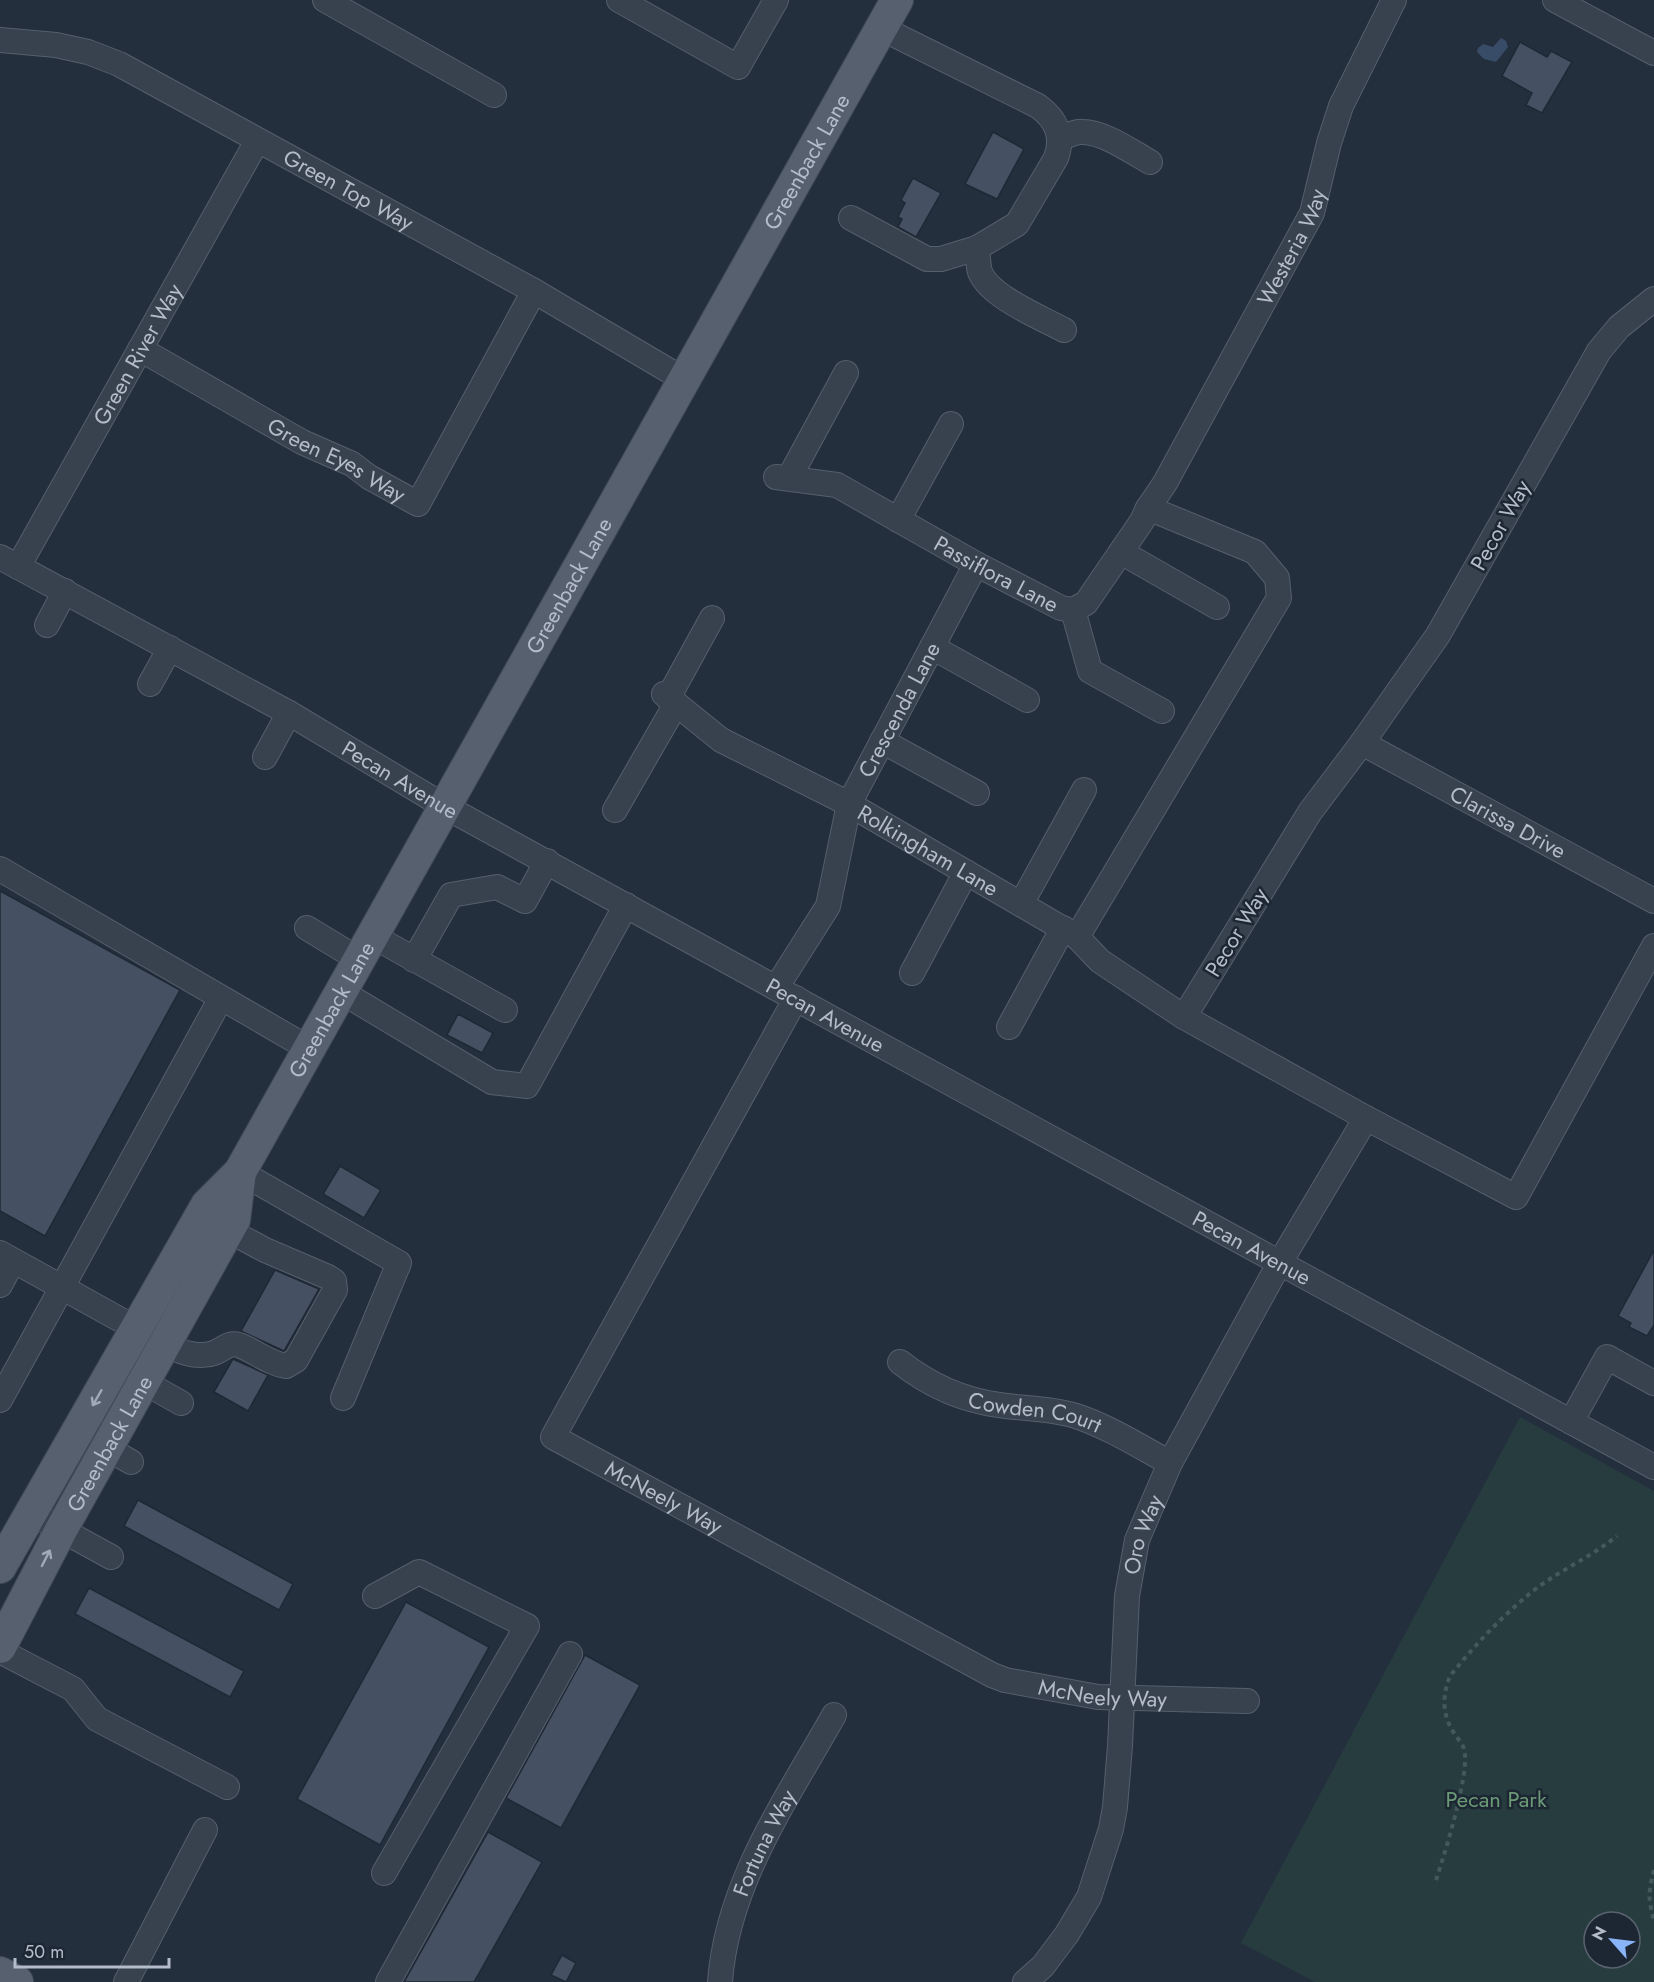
<svg xmlns="http://www.w3.org/2000/svg" width="1654" height="1982" viewBox="0 0 1654 1982" font-family="Jost,sans-serif">
  <rect width="100%" height="100%" fill="#242f3e"/>
  <path fill="#263c3f" fill-rule="evenodd" d="M1520,1417l134,74v491h-339l-74,-39zM1594,1922h36v36h-36z"/>
  <path fill="#394c67" d="M1501,38l5,3 2,6 -12,15 -12,-3 -7,-7 1,-4 5,-4 10,3z"/>
  <g fill="#455162" stroke="#1f2835" stroke-width="1.5">
    <path d="M1520,42l27,15 4,-6 21,11 -30,51 -16,-8 6,-12 -30,-17z"/>
    <path d="M993,132l31,17 -27,50 -32,-15z"/>
    <path d="M913,178l28,15 -25,44 -18,-10 4,-8 -4,-2 7,-14 -4,-3z"/>
    <path d="M0,891l180,99 -135,246 -45,-25z"/>
    <path d="M458,1014l35,19 -11,20 -35,-18z"/>
    <path d="M340,1166l41,24 -17,28 -41,-24z"/>
    <path d="M1654,1250v75l-7,11 -18,-9 2,-4 -13,-7z"/>
    <path d="M275,1270l44,19 -35,62 -43,-20z"/>
    <path d="M233,1359l35,16 -20,36 -34,-19z"/>
    <path d="M138,1500l155,84 -14,26 -155,-84z"/>
    <path d="M89,1588l155,83 -14,26 -155,-83z"/>
    <path d="M406,1602l83,45 -109,198 -83,-46z"/>
    <path d="M585,1655l55,30 -79,143 -55,-30z"/>
    <path d="M488,1832l54,30 -68,120h-70z"/>
    <path d="M562,1955l14,8 -10,19 -15,-7z"/>
  </g>
  <g fill="none" stroke-linecap="round" stroke-linejoin="round">
    <defs>
      <g id="minor">
        <path d="M325,0l169,95"/>
        <path d="M619,0l119,67 38,-67"/>
        <path d="M1555,0l99,53"/>
        <path id="s1" d="M0,40l56,5 32,7 31,12 415,227 149,88"/>
        <path d="M1060,139c7,-3 15,-8 23,-7 21,0 49,20 67,30"/>
        <path d="M851,218l76,41h14l36,-11 40,-24 39,-66c8,-22 0,-39 -18,-52l-157,-78"/>
        <path d="M977,248c1,7 1,17 3,24 10,25 60,45 84,58"/>
        <path d="M1654,299l-35,28 -20,24 -161,284 -76,108 -52,69 -126,205 182,101 150,79 138,-251"/>
        <path id="s2" d="M140,349l162,93 50,22 17,13 49,27 116,-213"/>
        <path id="s3" d="M776,477l61,8 139,79 85,44 12,2 13,-7 56,-82 6,-13 17,-25 147,-270 17,-70 12,-37 53,-106"/>
        <path d="M789,478l57,-105"/>
        <path d="M898,520l53,-96"/>
        <path d="M1121,552l96,55"/>
        <path id="s4" d="M0,557l289,156 155,93 332,182 878,479"/>
        <path id="s5" d="M18,567l239,-426"/>
        <path d="M1073,610l17,61 72,40"/>
        <path d="M47,625l18,-34"/>
        <path d="M932,647l95,53"/>
        <path d="M150,684l20,-36"/>
        <path id="s6" d="M664,694l57,46 128,64 228,133 23,24 84,56"/>
        <path d="M668,698l44,-80"/>
        <path d="M882,741l95,52"/>
        <path id="s7" d="M1362,743l292,158"/>
        <path d="M265,757l24,-44"/>
        <path d="M615,810l61,-106"/>
        <path d="M0,869l308,179"/>
        <path d="M1021,904l63,-114"/>
        <path d="M307,928l51,31"/>
        <path d="M371,935l134,75"/>
        <path d="M1077,937l202,-339 -2,-20 -22,-26 -107,-44"/>
        <path d="M414,960l37,-65 46,-8 28,14 22,-40"/>
        <path d="M912,973l54,-101"/>
        <path id="s8" d="M776,988l52,-82 21,-102 127,-240"/>
        <path d="M340,991l152,91 35,4 99,-181"/>
        <path id="s9" d="M796,998l-243,439 439,238 13,5 93,17 149,4"/>
        <path d="M1009,1027l54,-99"/>
        <path d="M240,1172l159,91 -56,135"/>
        <path d="M0,1253l137,76"/>
        <path d="M0,1285l13,-24"/>
        <path d="M165,1345c15,6 32,14 49,8 9,-3 13,-11 25,-8 16,6 29,18 47,21l10,-6 39,-70 -1,-9 -6,-4 -63,-27 -52,-28"/>
        <path id="s10" d="M900,1362c29,23 62,38 99,43 26,4 52,3 77,11 33,11 63,30 94,47"/>
        <path d="M144,1382l37,21"/>
        <path d="M0,1400l221,-402"/>
        <path d="M1571,1422l36,-65 47,26"/>
        <path d="M107,1448l24,14"/>
        <path d="M31,1513l80,44"/>
        <path d="M375,1596l44,-24 108,54 -143,247"/>
        <path d="M0,1651l73,38 24,30 130,68"/>
        <path d="M126,1982l79,-152"/>
        <path d="M388,1982l182,-328"/>
        <path id="s11" d="M720,1982c7,-99 67,-183 114,-267"/>
        <path id="s12" d="M1025,1982l18,-16 24,-32 22,-37 22,-68 4,-22 5,-61 7,-150 10,-56 33,-77 109,-199 87,-146"/>
      </g>
      <g id="major">
        <path id="s13" d="M0,1567l207,-362 33,-33 657,-1172"/>
        <path id="s14" d="M0,1647l61,-117 173,-310 6,-48"/>
        <path d="M0,1973l17,9"/>
      </g>
    </defs>
    <use href="#minor" stroke="#565f6c" stroke-width="26"/>
    <use href="#major" stroke="#414a57" stroke-width="34"/>
    <g stroke="#44595c" stroke-width="4" stroke-dasharray="4.5 4.5" stroke-linecap="butt">
      <path d="M1654,1870c-6,24 -6,27 0,51"/>
      <path d="M1436,1880c8,-24 35,-110 28,-131 -1,-5 -7,-11 -10,-16 -12,-18 -12,-37 -4,-57 24,-30 52,-60 83,-85 27,-21 58,-34 84,-55"/>
    </g>
    <use href="#minor" stroke="#38414e" stroke-width="24"/>
    <use href="#major" stroke="#56606e" stroke-width="32"/>
  </g>
  <defs><path id="oneway-shaft" d="M-6 0H5M1.5-3L5.5 0L1.5 3" fill="none" stroke-width="1.6" stroke-linecap="round" stroke-linejoin="round" transform="scale(1.5)"/></defs>
  <g stroke="#a1aab7">
    <use href="#oneway-shaft" transform="translate(97 1398) rotate(120)"/>
    <use href="#oneway-shaft" transform="translate(46 1558) rotate(-63)"/>
  </g>
  <g text-anchor="middle" stroke-width="5" stroke-linejoin="round" paint-order="stroke">
    <g font-size="22" fill="#b4bcc9" stroke="#1d2633">
      <text dy="8" stroke="none"><textPath href="#s13" startOffset="1622">Greenback Lane</textPath></text>
      <text dy="8" stroke="none"><textPath href="#s1" startOffset="384">Green Top Way</textPath></text>
      <text dy="8" stroke="none"><textPath href="#s3" startOffset="756">Westeria Way</textPath></text>
      <text dy="8" stroke="none"><textPath href="#s5" startOffset="244">Green River Way</textPath></text>
      <text dy="8" stroke="none"><textPath href="#s2" startOffset="226">Green Eyes Way</textPath></text>
      <text transform="translate(1500 525) rotate(-61)" y="8">Pecor Way</text>
      <text dy="8" stroke="none"><textPath href="#s3" startOffset="244">Passiflora Lane</textPath></text>
      <text dy="8" stroke="none"><textPath href="#s13" startOffset="1136">Greenback Lane</textPath></text>
      <text dy="8" stroke="none"><textPath href="#s8" startOffset="308">Crescenda Lane</textPath></text>
      <text dy="8" stroke="none"><textPath href="#s4" startOffset="458">Pecan Avenue</textPath></text>
      <text dy="8" stroke="none"><textPath href="#s7" startOffset="166">Clarissa Drive</textPath></text>
      <text dy="8" stroke="none"><textPath href="#s6" startOffset="308">Rolkingham Lane</textPath></text>
      <text transform="translate(1236 932) rotate(-59)" y="8">Pecor Way</text>
      <text dy="8" stroke="none"><textPath href="#s13" startOffset="650">Greenback Lane</textPath></text>
      <text dy="8" stroke="none"><textPath href="#s4" startOffset="944">Pecan Avenue</textPath></text>
      <text dy="8" stroke="none"><textPath href="#s4" startOffset="1430">Pecan Avenue</textPath></text>
      <text dy="8" stroke="none"><textPath href="#s10" startOffset="146">Cowden Court</textPath></text>
      <text dy="8" stroke="none"><textPath href="#s14" startOffset="231">Greenback Lane</textPath></text>
      <text dy="8" stroke="none"><textPath href="#s9" startOffset="628">McNeely Way</textPath></text>
      <text dy="8" stroke="none"><textPath href="#s12" startOffset="476">Oro Way</textPath></text>
      <text dy="8" stroke="none"><textPath href="#s9" startOffset="1114">McNeely Way</textPath></text>
      <text dy="8" stroke="none"><textPath href="#s11" startOffset="147">Fortuna Way</textPath></text>
    </g>
    <g font-size="22" fill="#6b9a76" stroke="#1d2633">
      <text x="1496" y="1807">Pecan Park</text>
    </g>
  </g>
  <g transform="translate(1612 1940) rotate(298)"><circle r="28" fill="#1d2633" stroke="#59626f" stroke-width="1.5"/>
  <path d="M0-4.5L10 22L0 15L-10 22Z" fill="#8ab4f8"/>
  <text y="-9" font-size="16" font-weight="bold" text-anchor="middle" fill="#b4bcc9">N</text>
  </g>
  <path d="M15 1958v9h154v-9" fill="none" stroke="#b4bcc9" stroke-width="3"/>
  <text x="24" y="1958" font-size="18" fill="#b4bcc9" stroke="#1d2633" stroke-width="4.5" paint-order="stroke">50 m</text>
</svg>
